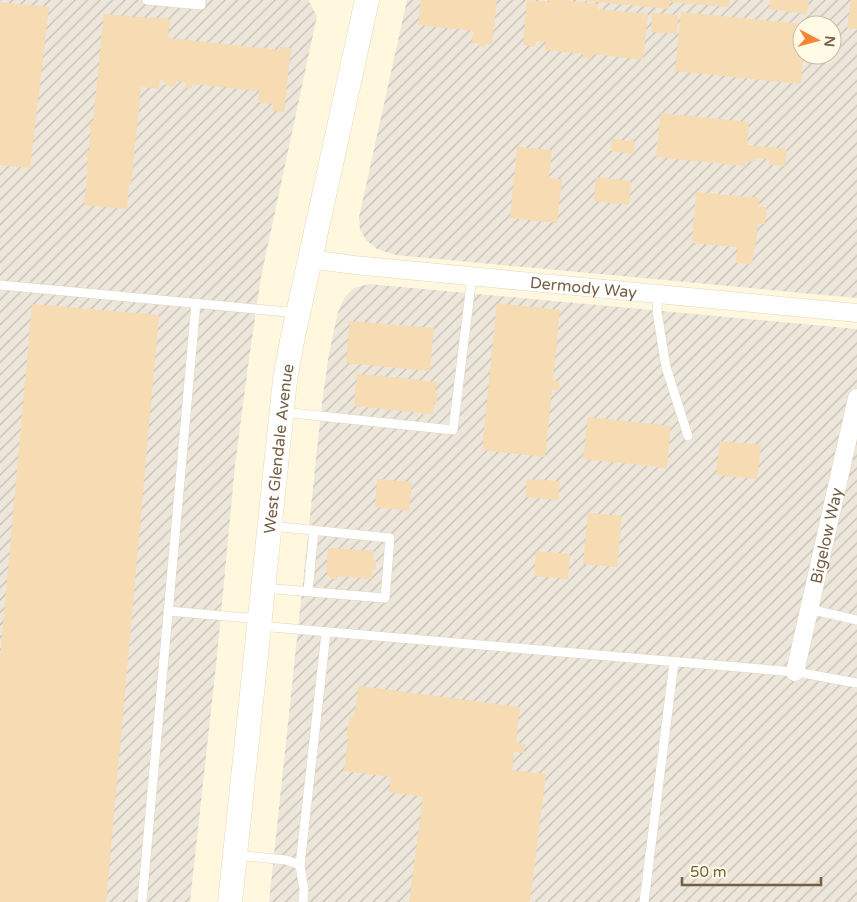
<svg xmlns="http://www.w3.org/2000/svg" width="857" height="902" viewBox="0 0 857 902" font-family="'Varela Round',sans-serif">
  <defs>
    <pattern id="industrial-furrows" width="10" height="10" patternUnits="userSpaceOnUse" patternTransform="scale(1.25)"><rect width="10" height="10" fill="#ece6db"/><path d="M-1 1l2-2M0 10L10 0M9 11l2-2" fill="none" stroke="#c4beb3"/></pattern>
  </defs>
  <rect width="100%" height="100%" fill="#fff8de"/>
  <g fill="url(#industrial-furrows)" fill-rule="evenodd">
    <path d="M0,0h308l9,16 -56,261 -12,82 -14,106 -18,191 -27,246h-190z"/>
    <path d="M407,0h450v298l-461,-43 -19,-6 -11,-9 -6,-11 -1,-12zM802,25h30v30h-30z"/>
    <path d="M369,284l488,45v573h-588l53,-499 7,-50 9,-41 7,-15 9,-9z"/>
  </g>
  <g fill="#f6dbb3">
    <path d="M421,0h76l-5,44h-7v3l-7,-1 1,-3h-7l1,-12 -55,-6z"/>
    <path d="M527,0l22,2v-2h14l35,4v5l50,5 -5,46 -51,-6 -1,5 -8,-1v-4l-38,-4 1,-8 -10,-1 -1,6 -12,-2z"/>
    <path d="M586,0h144l-1,7 -59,-5 -1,7 -83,-8z"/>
    <path d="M770,0h39l-2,14 -38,-5z"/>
    <path d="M851,0h6v29l-10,-1z"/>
    <path d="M0,2l49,5 -19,161 -30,-3z"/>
    <path d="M681,12l121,12v31h1l-2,29 -126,-13z"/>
    <path d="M652,13l26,2 -1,19 -26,-2z"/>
    <path d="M104,14l46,4v-1l20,2 -2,19 112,12v-3l11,1 -7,64 -12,-1 1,-7 -15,-1 1,-12 -67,-7v4h-7l1,-6 -10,-1 -1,6 -11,-2v-5h-4l-1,9 -18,-2 -10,98h-2l-2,24 -43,-4 3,-26h-1l2,-21 -2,-1 1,-7h2l2,-21h-2l1,-7h3z"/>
    <path d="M661,113l88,9 -2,23 40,4 -2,17 -16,-1 1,-5 -14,-3 -1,5 -10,-1v5l-89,-9z"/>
    <path d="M612,139l18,2v-2l3,1v1l2,1 -1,12 -24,-3z"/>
    <path d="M517,147l35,3 -3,28 13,1 -5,44 -47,-5z"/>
    <path d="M596,177l35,4 -2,24 -35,-4z"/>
    <path d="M696,192l64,6 -1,9h8l-2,17h-7l-3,25h-1l-2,15 -16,-1 1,-16 -45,-4z"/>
    <path d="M497,303l63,7 -7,71 7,1 -1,8h-7l-7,67 -63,-7z"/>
    <path d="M32,304l127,11 -53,587h-106v-244z"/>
    <path d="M350,321l84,7 -4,43 -84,-8z"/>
    <path d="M357,374l22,2 1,-2h2v2l16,2v-2h2v2l37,4 -2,10 3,1 -1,10h-3l-1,11 -8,-1v2h-2v-2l-69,-7z"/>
    <path d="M588,417l83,9 -4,42 -84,-9z"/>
    <path d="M720,441l41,4 -4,34 -41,-4z"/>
    <path d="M377,479l35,3 -3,29 -34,-4z"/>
    <path d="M527,479l33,2 -2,19 -33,-3z"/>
    <path d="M588,513l34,3 -5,51 -34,-3z"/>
    <path d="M328,548l46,3 -1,9 3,1v9h-4v9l-36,-3v4l-6,-2 -4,-6z"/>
    <path d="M536,551l34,3 -2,25 -34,-3z"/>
    <path d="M359,686l161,21 -4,35 9,2 -1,9 -10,-1 -2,18 34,4 -16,128h-121l14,-105 -34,-5 2,-15 -47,-6 4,-35 -2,-1 2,-11h1l1,-8 4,1z"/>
  </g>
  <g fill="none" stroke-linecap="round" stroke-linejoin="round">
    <defs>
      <g id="lane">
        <path d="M147,0l54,5v-5"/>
        <path d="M0,285l298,28"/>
        <path d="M658,294l-1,18 9,55 22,69"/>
        <path d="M282,412l171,18 19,-154"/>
        <path d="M263,588l122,10 5,-60 -119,-12"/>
        <path d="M308,591l6,-61"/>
        <path d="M809,609l48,11"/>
        <path d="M168,611l91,8"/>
        <path d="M259,626l536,46 18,3 44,8"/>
        <path d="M236,855l50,5 14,5 4,25 -1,12"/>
        <path d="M300,865l26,-232"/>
        <path d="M142,902l54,-599"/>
        <path d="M644,902l30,-240"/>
      </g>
      <g id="street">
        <path id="s1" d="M310,259l44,6 503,48"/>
        <path id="s2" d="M795,672l62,-274"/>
      </g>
      <g id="secondary">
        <path id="s3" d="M230,902l55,-522 7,-39 75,-341"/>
      </g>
    </defs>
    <use href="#lane" stroke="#e3d5b9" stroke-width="10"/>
    <use href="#street" stroke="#e3d5b9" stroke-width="19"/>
    <use href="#secondary" stroke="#e9d8b6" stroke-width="25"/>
    <use href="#lane" stroke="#fff" stroke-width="9"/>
    <use href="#street" stroke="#fff" stroke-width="18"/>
    <use href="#secondary" stroke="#fff" stroke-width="24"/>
  </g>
  <g text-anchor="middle" stroke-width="4.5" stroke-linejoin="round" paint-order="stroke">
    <g font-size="16" fill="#766044" stroke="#fffae6">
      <text dy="6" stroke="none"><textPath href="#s1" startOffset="275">Dermody Way</textPath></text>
      <text dy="6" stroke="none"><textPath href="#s3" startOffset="456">West Glendale Avenue</textPath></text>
      <text dy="6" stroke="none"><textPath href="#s2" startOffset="140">Bigelow Way</textPath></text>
    </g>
  </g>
  <g transform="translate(817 40) rotate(96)"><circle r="24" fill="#fffae6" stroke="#c8bca5"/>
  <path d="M0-4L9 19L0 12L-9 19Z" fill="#f58636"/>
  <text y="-8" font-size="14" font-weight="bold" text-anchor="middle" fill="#766044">N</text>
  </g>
  <path d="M682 877v8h139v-8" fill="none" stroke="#766044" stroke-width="2.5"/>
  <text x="690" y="877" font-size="15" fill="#766044" stroke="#fffae6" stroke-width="4" paint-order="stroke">50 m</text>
</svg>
